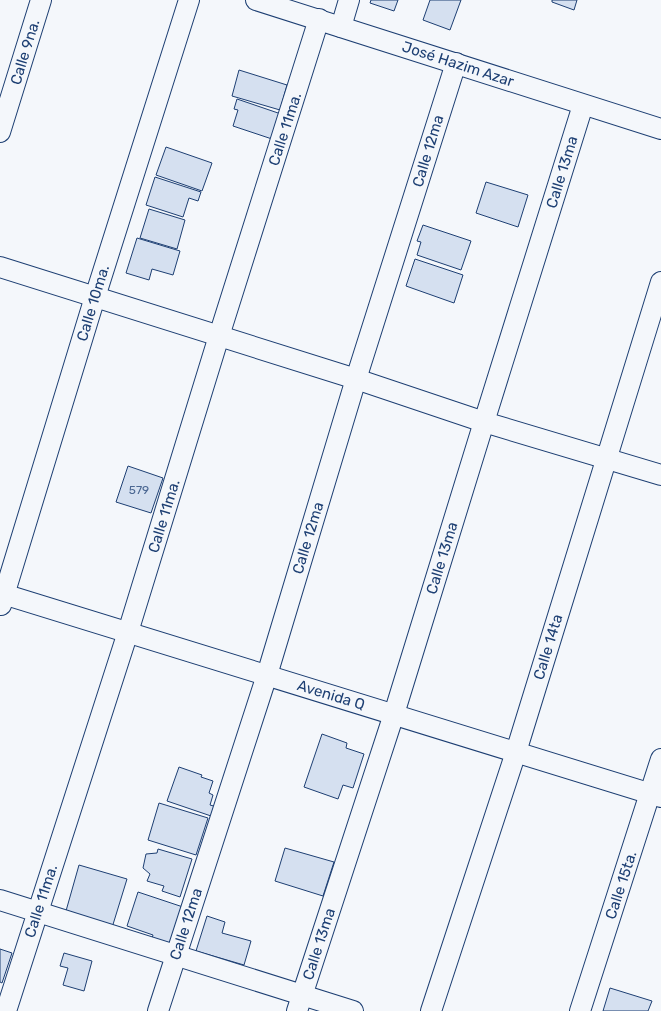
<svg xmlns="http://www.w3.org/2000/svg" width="661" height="1011" viewBox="0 0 661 1011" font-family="Rubik,sans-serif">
  <rect width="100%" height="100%" fill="#f4f7fb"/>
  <g fill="#d5e0f0" stroke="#1d3f73">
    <path d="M371,0h27l-4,11 -24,-8z"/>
    <path d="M430,0h31l-11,30 -27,-10z"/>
    <path d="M552,0h25l-3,10 -22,-8z"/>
    <path d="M239,70l48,15 -7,25 -48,-14z"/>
    <path d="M237,99l44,15 -9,25 -39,-13 5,-16 -4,-1z"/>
    <path d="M166,147l46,16 -10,28 -46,-16z"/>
    <path d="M155,177l46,15 -3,9 -9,-3 -6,19 -37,-12z"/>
    <path d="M486,182l42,13 -10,32 -42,-14z"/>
    <path d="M149,209l36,11 -8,29 -37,-11z"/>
    <path d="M423,225l48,16 -10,29 -44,-15 4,-13 -4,-1z"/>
    <path d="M137,238l43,13 -7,24 -21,-6 -3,11 -23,-7z"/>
    <path d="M415,259l48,16 -9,28 -48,-17z"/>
    <path d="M128,466l35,12 -12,35 -35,-11z"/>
    <path d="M322,734l25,9 -1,5 18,6 -11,34 -10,-3 -5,14 -34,-12z"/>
    <path d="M179,767l23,8 -1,2 12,4 -4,12 4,2 -3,10 7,2 -3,10 -47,-16z"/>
    <path d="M159,803l49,15 -12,37 -48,-15z"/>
    <path d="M285,848l49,14 -11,34 -48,-15z"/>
    <path d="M158,849l34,10 -12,38 -18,-6 2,-5 -17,-5 3,-7 -7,-6 3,-14 11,-1z"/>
    <path d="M79,865l48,14 -16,52 -47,-13z"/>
    <path d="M138,892l45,15 -13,41 -19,-6 2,-7 -26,-9z"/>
    <path d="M207,916l18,6 -3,11 29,8 -7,24 -48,-14z"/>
    <path d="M0,949l12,4 -10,30 -2,-1z"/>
    <path d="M64,953l28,8 -8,30 -21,-6 5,-17 -8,-2z"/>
    <path d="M610,988l42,13 -4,10h-45z"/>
  </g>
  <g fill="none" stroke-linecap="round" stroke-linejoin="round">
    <defs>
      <g id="minor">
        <path d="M256,0l405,129"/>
        <path d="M341,27l8,-27"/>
        <path d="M0,132l41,-132"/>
        <path d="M0,267l356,112 128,43 177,53"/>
        <path d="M0,593l661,204"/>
        <path d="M1,605l94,-308 94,-297"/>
        <path d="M0,900l353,111"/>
        <path d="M6,1011l122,-379 91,-296 100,-317"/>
        <path d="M158,1011l109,-336 89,-296 100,-316"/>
        <path d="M297,1011l97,-297 90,-292 99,-317"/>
        <path d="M431,1011l85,-259 145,-470"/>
        <path d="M580,1011l81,-252"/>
      </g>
    </defs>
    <use href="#minor" stroke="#1d3f73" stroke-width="22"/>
    <use href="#minor" stroke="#f4f7fb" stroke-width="20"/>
  </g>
  <g text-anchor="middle" stroke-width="4" stroke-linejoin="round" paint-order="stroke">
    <g font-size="12" fill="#4b6792">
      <text x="139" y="494">579</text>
    </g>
    <g font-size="15" fill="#1d3f73" stroke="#f4f7fb">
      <text transform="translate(25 52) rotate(-73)" y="5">Calle 9na.</text>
      <text transform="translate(458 64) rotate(18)" y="5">José Hazim Azar</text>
      <text transform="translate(285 129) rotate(-72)" y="5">Calle 11ma.</text>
      <text transform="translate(428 151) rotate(-73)" y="5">Calle 12ma</text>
      <text transform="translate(562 172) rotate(-73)" y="5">Calle 13ma</text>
      <text transform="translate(93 303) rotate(-73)" y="5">Calle 10ma.</text>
      <text transform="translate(164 516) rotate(-73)" y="5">Calle 11ma.</text>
      <text transform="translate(308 538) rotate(-73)" y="5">Calle 12ma</text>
      <text transform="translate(442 558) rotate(-73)" y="5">Calle 13ma</text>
      <text transform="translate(548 647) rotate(-73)" y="5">Calle 14ta</text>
      <text transform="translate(331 695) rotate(17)" y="5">Avenida Q</text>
      <text transform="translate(621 885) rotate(-72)" y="5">Calle 15ta.</text>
      <text transform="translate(41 901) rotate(-72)" y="5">Calle 11ma.</text>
      <text transform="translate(186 924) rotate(-72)" y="5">Calle 12ma</text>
      <text transform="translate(319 944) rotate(-72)" y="5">Calle 13ma</text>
    </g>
  </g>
</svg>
